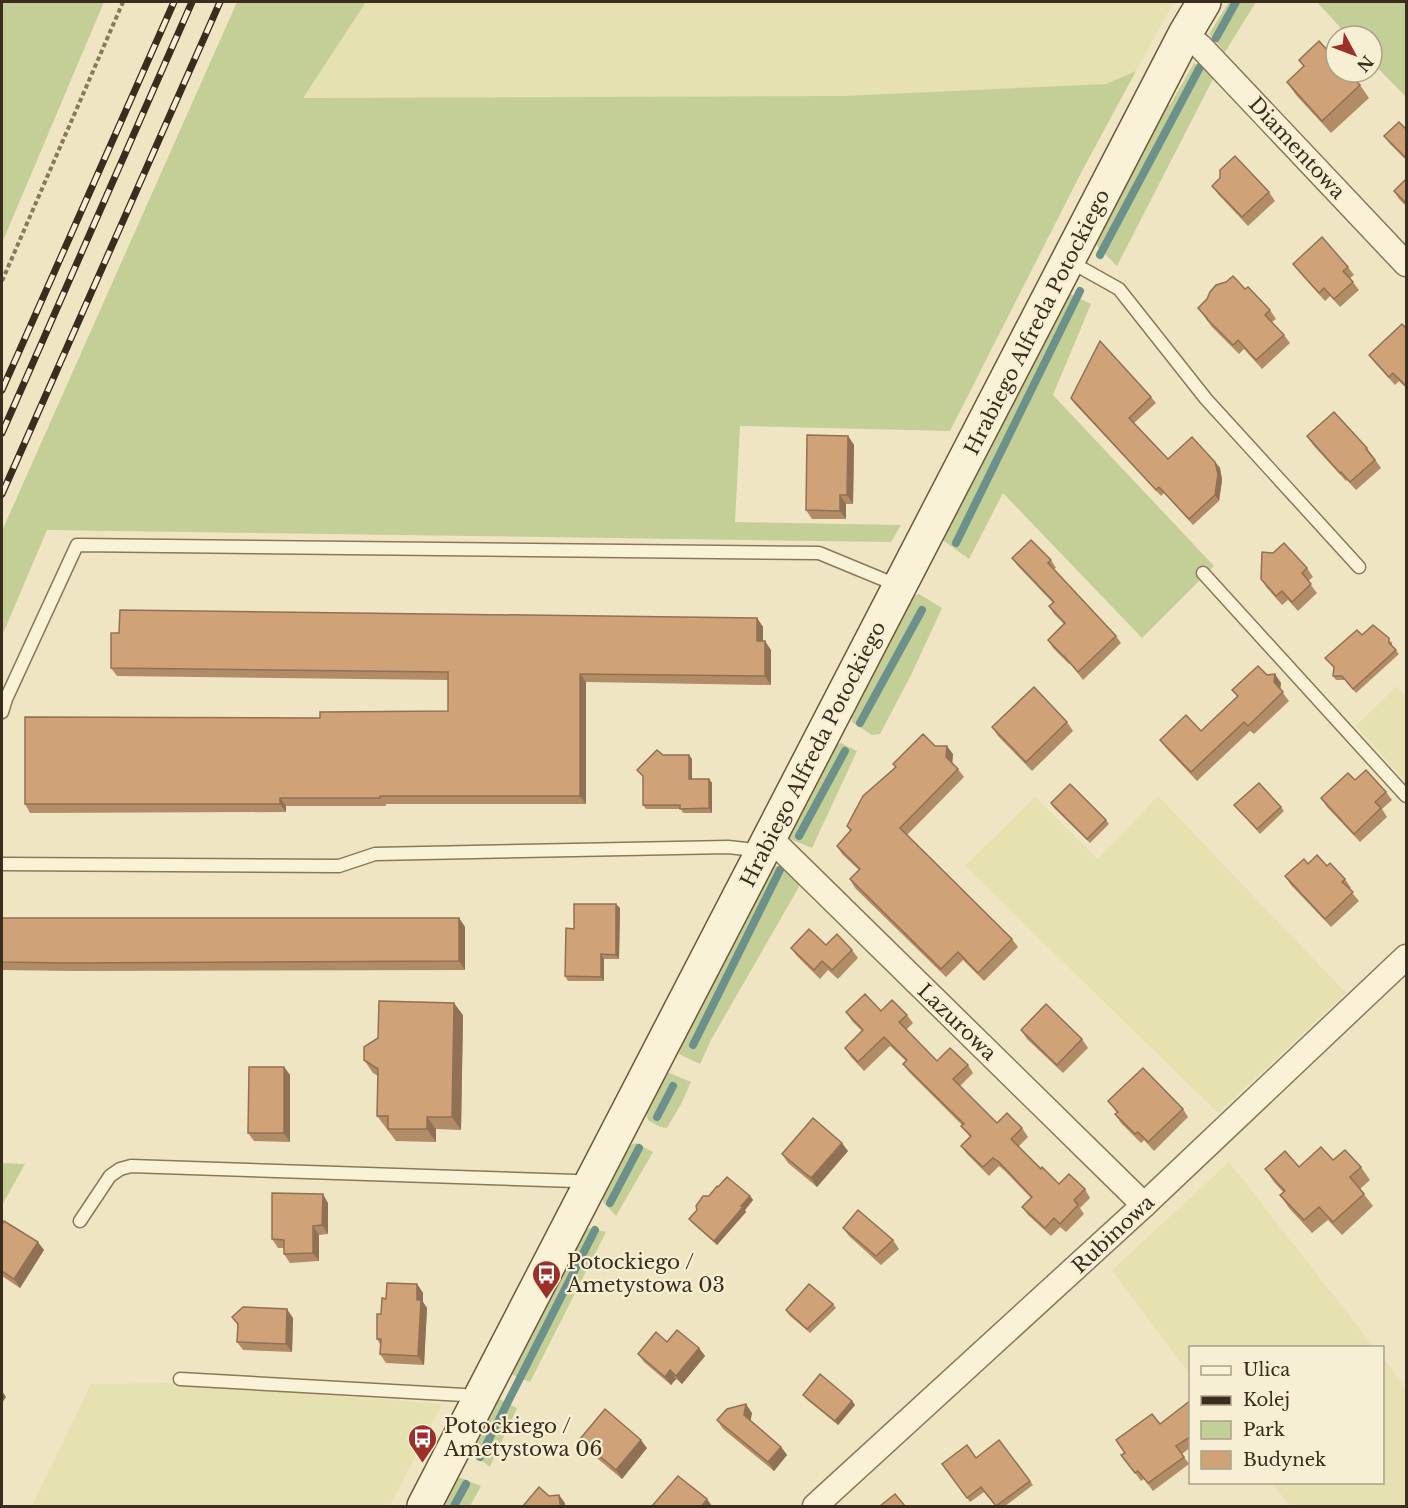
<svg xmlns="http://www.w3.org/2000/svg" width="1408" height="1508" viewBox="0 0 1408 1508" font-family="'Libre Baskerville',serif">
  <rect width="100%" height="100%" fill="#f0e5c3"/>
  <g fill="#e5e1b0">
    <path d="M366,2h808l-38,69 -30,13 -263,12 -541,2z"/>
    <path d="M1397,686l9,11v85l-50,-56z"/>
    <path d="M1158,796l188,197 -128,120 -253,-247 70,-69 63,62z"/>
    <path d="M1229,1162l145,185 -184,1v27l-78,-105z"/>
    <path d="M1383,1358l23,31v117h-116l-18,-23 110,-1z"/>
    <path d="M173,1383l269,21 -52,102h-358l59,-122z"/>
  </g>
  <g fill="#c4ce97">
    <path d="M2,2h102l-102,241z"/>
    <path d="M237,2h129l-63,96 540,-2 263,-12 30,-13 -54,100 -132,260 -210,-5 -5,96 166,3 -10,17 -844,-12 -45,106v-105z"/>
    <path d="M1229,2h27l-31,50 -16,-18z"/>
    <path d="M1317,2h89v95l-34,-35v-26h-24z"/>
    <path d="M1194,63l19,10 1,4 -97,189 -19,-19 -4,-7 69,-135h7z"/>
    <path d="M1068,293l23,11 -38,91 161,171 -72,72 -139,-145 -34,66 -28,-20z"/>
    <path d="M919,594l23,14 -30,65 -32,61 -8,1 -20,-13 -1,-6 60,-119z"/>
    <path d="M841,743l16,8 -45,97 -22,-9 -1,-7 45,-86z"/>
    <path d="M772,865l20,4 8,16 -89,155 -11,24 -21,-10 1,-9 59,-116 24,-40z"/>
    <path d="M667,1072l24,10 -10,22 -14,24 -7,-1 -12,-7 -2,-8z"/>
    <path d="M636,1143l17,9 -37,64 -12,-13 -2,-7 28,-51z"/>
    <path d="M2,1163l23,1 -23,41z"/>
    <path d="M589,1228l17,4 -76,150 -19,-8 20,-36 52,-106z"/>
    <path d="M495,1397l22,11 -27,59 -16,-12 -3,-9z"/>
    <path d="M461,1478l20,8 -11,20h-30l14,-26z"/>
  </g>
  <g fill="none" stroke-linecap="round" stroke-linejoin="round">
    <g stroke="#6c918a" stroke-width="8">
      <path d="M1216,38l20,-36"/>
      <path d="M1100,255l100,-188"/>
      <path d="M956,543l124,-252"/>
      <path d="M860,723l62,-113"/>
      <path d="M799,836l46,-85"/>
      <path d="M693,1045l87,-175"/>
      <path d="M657,1117l16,-31"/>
      <path d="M610,1203l29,-55"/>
      <path d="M480,1457l115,-227"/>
      <path d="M454,1506l12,-22"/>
    </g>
    <defs>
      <g id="lane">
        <path d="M1069,261l50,28 87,110 153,168"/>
        <path d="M1203,573l203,223"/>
        <path d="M2,712l4,-13 71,-154 742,8 80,33"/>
        <path d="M2,864l337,2 36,-12 353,-7 18,2 15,4"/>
        <path d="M80,1221l30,-45 10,-7 11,-3 444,15 13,5"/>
        <path d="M180,1379l284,16 13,5"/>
      </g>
      <g id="street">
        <path d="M1185,34l16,13 205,217"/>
        <path d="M770,838l374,367"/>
        <path d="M815,1506l329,-301 262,-248"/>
      </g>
      <path id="secondary" d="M424,1506l761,-1472 19,-32"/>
    </defs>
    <use href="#lane" stroke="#8b7759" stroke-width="15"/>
    <use href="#street" stroke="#8b7759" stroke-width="27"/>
    <use href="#secondary" stroke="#6c583c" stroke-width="36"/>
    <path stroke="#8b7759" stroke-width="4" stroke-dasharray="4.5 3" stroke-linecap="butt" d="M2,281l121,-279"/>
    <use href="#lane" stroke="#faf2d7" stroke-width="12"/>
    <use href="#street" stroke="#faf2d7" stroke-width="24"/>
    <use href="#secondary" stroke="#faf2d7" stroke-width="33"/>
    <defs>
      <g id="rail">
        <path d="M2,390l172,-388"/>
        <path d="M2,433l190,-431"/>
        <path d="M2,494l218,-492"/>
      </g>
    </defs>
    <use href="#rail" stroke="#3a2d1e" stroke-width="7"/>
    <use href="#rail" stroke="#f7efd3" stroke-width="4.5" stroke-dasharray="14" stroke-linecap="butt"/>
  </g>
  <g fill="#b28b67">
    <path d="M1299,60l61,25 9,13 -38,35 -35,-38 -9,-13 17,-15z"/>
    <path d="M1407,130v31l-17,-17 -6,-8z"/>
    <path d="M1220,178l49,14 6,9 -27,25 -30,-32 -6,-8z"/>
    <path d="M1407,178v29l-8,-8 -5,-8z"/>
    <path d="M1293,264l55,3 6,8 -4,3 9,12 -19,17 -10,-11 -5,5 -26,-29z"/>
    <path d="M1198,308l72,2 6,9 -4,3 12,13 6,8 -28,26 -18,-20 -5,5 -27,-27z"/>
    <path d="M1407,329v60l-8,-8 -4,4 -20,-22 -6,-8z"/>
    <path d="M1151,397l5,6 -22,20 34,36 47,3 5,6 2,12 -3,21 -26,24 -29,-32 -3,3 -86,-92 -4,-6z"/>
    <path d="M848,436l6,9 -1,59h-7v15h-34l-6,-9z"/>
    <path d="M1307,436l60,12 14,20 -25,22 -9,-10 -1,1 -33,-36z"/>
    <path d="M1012,558l39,2 5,8 -2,1 62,67 5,7 -38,37 -13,-17 -1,1 -16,-16 -5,-8 16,-16 -10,-10 -5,-8 4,-3 -36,-38z"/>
    <path d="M1307,568l6,9 -5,4 9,12 -19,18 -10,-11 -6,5 -15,-17 -6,-9z"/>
    <path d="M757,618l6,9v14l8,9v35l-185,-3v122h-200v2h-100v6l-256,1 -5,-9 295,-86 128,-7v-31l-331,-4 -6,-8z"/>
    <path d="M1362,635l30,7v4l7,8 -43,39 -11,-13h-9l-3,-4 1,-8 -9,-10z"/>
    <path d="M1267,675l14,8 -1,6 9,12 -35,33 -4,-3 -53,50 -31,-33 -6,-8 41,-9 37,-34 -6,-7z"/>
    <path d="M1067,722l6,9 -41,40 -34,-35 -6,-9z"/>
    <path d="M935,746l18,8 -1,9 6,6 6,8 -57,58 105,104 6,8 -34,34 -21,-21 -17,17 -91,-89 -5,-9 9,-9 -17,-16 -5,-8 14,-15 -4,-5 48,-59 -2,-3z"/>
    <path d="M663,755h26l3,4v20h17l3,4v30h-29l-2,-4h-35l-3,-4v-28l-6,-7z"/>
    <path d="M1355,780l31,12 6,8 -10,9 5,8 -27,25 -33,-35 -6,-9z"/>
    <path d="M1051,803l55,17 3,4 -19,19 -36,-35z"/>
    <path d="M1234,805l47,2 3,4 -24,23z"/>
    <path d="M1308,864l19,2 18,13 6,9 -2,1 10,12 -28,26 -40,-42 -6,-9z"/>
    <path d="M620,908l-1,51h-15v22h-36l-3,-5 9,-47z"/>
    <path d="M2,918h457l6,9v43l-393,1 -70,-1z"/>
    <path d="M826,945l26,5 6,8 -20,21 -10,-9 -8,9 -23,-23 -6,-8z"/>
    <path d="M881,1011l26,4 6,8 -7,7 31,31 31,4 5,8 -13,13 37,37 25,5 6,9 -10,10 23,22 18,15 26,5 5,9 -10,10 4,6 -18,18 -6,-5 -9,9 -23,-21 -6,-8 9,-9 -26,-27 -6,-5 -10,10 -22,-22 -6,-8 9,-9 -9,-11 1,-1 -53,-53 -6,-8 3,-3 -16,-15 -26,25 -13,-14 -6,-9 17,-17 -10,-10 -6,-9z"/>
    <path d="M463,1015l-2,115 -25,-1v13l-40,-1 -19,-25 1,-40 -5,-3 -9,-13z"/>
    <path d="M1021,1030l61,9 6,9 -25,25 -36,-34z"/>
    <path d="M284,1067l6,8v67l-36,-1 -6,-8z"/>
    <path d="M1108,1101l75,8 5,8 -34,34 -10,-11 -3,3 -20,-20 -6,-9 2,-1z"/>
    <path d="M848,1151l-31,36 -29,-24 -6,-9z"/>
    <path d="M1333,1160l28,7 9,13 -10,9 13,17 -31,29 -14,-15 -16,13 -23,-25 -9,-13 3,-3 -9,-10 -9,-13 34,-2z"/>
    <path d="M750,1196l3,4 -8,10 1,2 -29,33 -25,-22 -3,-4z"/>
    <path d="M328,1203v31l-9,1v26l-29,2 -6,-9v-6h-6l-6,-9z"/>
    <path d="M2,1224l42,26 -24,38 -18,-12z"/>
    <path d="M843,1228l50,12 6,9 -18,16 -32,-29z"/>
    <path d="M417,1284l6,9v9l4,6 -3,57 -38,-2 -6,-9v-10l-3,-5 9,-40z"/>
    <path d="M833,1304l3,4 -26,25 -21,-18 -3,-5z"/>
    <path d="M232,1317l61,1 -1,34 -49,-2 -6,-8 1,-17z"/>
    <path d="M667,1342l32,6 6,8 -23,28 -6,-5 -5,6 -27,-23 -6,-8z"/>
    <path d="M803,1395l49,6 3,4 -17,20 -32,-26z"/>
    <path d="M1191,1400v47l-9,7 7,10 -36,27 -9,-12 -3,2 -14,-19 -3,-9z"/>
    <path d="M752,1413l-2,8 31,26 6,8 -13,16 -51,-42 -6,-9z"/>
    <path d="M580,1439l67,9 -25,31 -37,-31z"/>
    <path d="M999,1440l34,45 -28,21h-9l-12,-14 -14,10 -28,-38 34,-6z"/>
  </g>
  <g fill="#917154">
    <path d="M848,436l6,9 -1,59 -6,-9z"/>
    <path d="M1215,462l5,6 2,12 -3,21 -4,-6z"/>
    <path d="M840,495l6,9v15l-6,-8z"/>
    <path d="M757,618l6,9v22l-6,-8z"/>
    <path d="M765,641l6,9v35l-6,-9z"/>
    <path d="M580,674l6,8v122l-6,-8z"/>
    <path d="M1275,674l6,9 -1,8 -6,-9z"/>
    <path d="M947,746l6,8 -1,12 -6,-9z"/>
    <path d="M689,755l3,4v24l-3,-4z"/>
    <path d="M709,779l3,4v30l-3,-5z"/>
    <path d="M280,798l6,8v6l-6,-8z"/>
    <path d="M616,904l4,4 -1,51 -3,-4z"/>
    <path d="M459,918l6,9v43l-6,-9z"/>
    <path d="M601,954l3,5v22l-3,-4z"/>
    <path d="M454,1003l9,12 -2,115 -9,-13z"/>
    <path d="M284,1067l6,8v67l-6,-9z"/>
    <path d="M427,1117l9,12v13l-9,-13z"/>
    <path d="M842,1143l6,8 -31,36 -6,-9z"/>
    <path d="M323,1194l5,9v31l-6,-9z"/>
    <path d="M750,1196l3,4 -8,10 1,2 -29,33 -3,-4z"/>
    <path d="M313,1226l6,9v26l-6,-8z"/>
    <path d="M38,1242l6,8 -24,38 -6,-9z"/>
    <path d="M417,1284l6,9v9l4,6 -3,57 -6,-9 -1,-56z"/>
    <path d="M287,1309l6,9 -1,34 -6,-8z"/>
    <path d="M699,1348l6,8 -23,28 -6,-8z"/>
    <path d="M670,1370l6,9 -5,6 -6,-8z"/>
    <path d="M2,1391l4,6 -4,6z"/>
    <path d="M852,1401l3,4 -17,20 -3,-4z"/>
    <path d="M746,1404l6,9 -2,11 -6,-9z"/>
    <path d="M641,1440l6,8 -25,31 -6,-9z"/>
    <path d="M781,1447l6,8 -13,16 -6,-9z"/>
    <path d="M559,1495l6,8v3h-4l-1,-2z"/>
    <path d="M707,1499l5,7h-10z"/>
  </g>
  <g fill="#cfa278" stroke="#917154" stroke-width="1.5">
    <path d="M1319,41l17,19v12h11l13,13 -38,36 -35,-39 17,-16 -5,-6z"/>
    <path d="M1399,122l8,8v29l-23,-23z"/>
    <path d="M1235,156l34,36 -27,25 -30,-31 8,-8v-8z"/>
    <path d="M1407,178v26l-13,-13z"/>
    <path d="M1322,237l26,30 -5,4 10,11 -19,17 -10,-11 -5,5 -26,-29z"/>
    <path d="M1233,276l12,13 3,-2 22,23 -5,5 19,20 -28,25 -18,-20 -5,5 -26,-26v-1l-9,-10 9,-9 3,-7 6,-7 10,-3z"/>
    <path d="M1402,324l5,5v58l-14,-14 -4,4 -20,-22z"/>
    <path d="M1100,341l51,56 -22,21 39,41 24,-22 23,25 3,12 -3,21 -26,24 -30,-32 -3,3 -85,-92z"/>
    <path d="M1334,412l33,36 -1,1 9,11 -25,22 -9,-10 -1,1 -33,-37z"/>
    <path d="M807,435l41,1 -1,59h-7v16l-34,-1z"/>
    <path d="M1031,540l20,20 -3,3 68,73 -38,36 -14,-16h-1l-15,-16 17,-17 -16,-17 5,-4 -42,-44z"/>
    <path d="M1284,543l23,25 -5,5 9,11 -19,18 -10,-11 -6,5 -15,-17 1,-27 11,1z"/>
    <path d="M120,610l637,8v23h8v35l-185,-2v122h-200v2h-100v6h-255v-87l295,1v-6l128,-1v-39l-337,-4v-35h8z"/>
    <path d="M1373,625l16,13v5l7,7 -43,39 -11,-13h-9l1,-9 -9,-9 32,-28 5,5z"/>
    <path d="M1258,666l9,9 8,-1 -1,8 9,10 -35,34 -4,-4 -53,50 -31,-32 26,-25 15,16 37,-35 -6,-6z"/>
    <path d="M1034,687l33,35 -41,40 -34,-35z"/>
    <path d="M923,734l12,12h12l-1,11 12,12 -58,59 112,111 -34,34 -20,-21 -17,17 -91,-90 10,-10 -23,-23 14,-16 -4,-4 16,-30 33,-29 -3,-3z"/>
    <path d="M657,750l6,5h26v24h20v29l-29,1v-4h-37v-29l-6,-6z"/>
    <path d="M1366,770l20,22 -11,10 6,6 -27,26 -33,-36 27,-25 7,7z"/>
    <path d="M1259,783l22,24 -24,22 -23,-24z"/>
    <path d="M1070,784l36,36 -19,19 -36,-36z"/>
    <path d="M1317,855l10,11 3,-3 15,16 -3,3 11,10 -28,27 -40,-43 19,-17 4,5z"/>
    <path d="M574,904h42v51l-15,-1v23l-36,-1 1,-48 8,1z"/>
    <path d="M2,918h457v43l-393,2 -64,-1z"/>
    <path d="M809,929l17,16 11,-11 15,16 -20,20 -10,-9 -8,9 -23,-22z"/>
    <path d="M865,994l16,17 11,-11 15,15 -8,7 38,39 13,-13 18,17 -15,14 44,44 10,-10 15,15 -11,11 30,30 1,-2 17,17 10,-10 16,15 -11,11 4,5 -18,19 -6,-6 -9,10 -23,-21 10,-10 -33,-35 -6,-4 -10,9 -22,-21 10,-10 -10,-10 3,-2 -61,-60 4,-4 -23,-23 -26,25 -13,-14 18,-18 -17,-18z"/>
    <path d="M379,1001l75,2 -2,114h-25v12h-39v-13h-11l1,-47 -14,-9v-13l14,-9z"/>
    <path d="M1046,1004l36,35 -25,26 -36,-35z"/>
    <path d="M249,1067h35v66h-36z"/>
    <path d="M1143,1068l40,41 -35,33 -10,-10 -3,2 -20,-20 3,-2 -10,-11z"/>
    <path d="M813,1118l29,25 -31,35 -29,-24z"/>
    <path d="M1321,1147l12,13 12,-10 16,17 -11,10 14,17 -31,28 -14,-15 -15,13 -24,-25 5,-4 -20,-22 20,-18 14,16z"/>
    <path d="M727,1177l23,19 -9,10 2,1 -29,34 -25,-22 8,-9 -1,-4 7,-10h6l8,-10 1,1z"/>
    <path d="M272,1193l51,1 -1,31 -9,1v27l-29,1v-14l-12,-1z"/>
    <path d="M858,1210l35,30 -17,16 -33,-28z"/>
    <path d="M4,1221l34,21 -24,37 -12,-8v-47z"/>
    <path d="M387,1283l30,1v16h4l-3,56 -38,-2 1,-15h-4v-25h4l1,-16 4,1z"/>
    <path d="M809,1284l24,20 -26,25 -21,-19z"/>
    <path d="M243,1307l44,2 -1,35 -49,-2 1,-18 -6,-7z"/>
    <path d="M677,1330l22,18 -23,28 -6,-6 -5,7 -27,-23 18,-22 11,10z"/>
    <path d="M820,1374l32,27 -17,20 -32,-26z"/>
    <path d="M1191,1400v36l-15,10 8,11 -36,26 -10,-12 -3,2 -14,-18 4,-2 -9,-13 36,-26 8,10z"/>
    <path d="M746,1404l-2,11 37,32 -13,15 -51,-42 10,-11z"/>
    <path d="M605,1409l36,31 -25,30 -36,-31z"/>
    <path d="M999,1440l31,41 -34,25 -15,-19 -14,11 -25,-34 25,-19 9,13z"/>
    <path d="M678,1476l29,23 -5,7h-50z"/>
    <path d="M539,1487l10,9 10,-1 1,9 2,2h-39z"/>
    <path d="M895,1494l10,12h-25z"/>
  </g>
  <defs>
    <symbol id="bus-pin" viewBox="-11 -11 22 30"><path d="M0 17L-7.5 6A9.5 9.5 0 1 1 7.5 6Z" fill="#9c2f27" stroke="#f7efd3"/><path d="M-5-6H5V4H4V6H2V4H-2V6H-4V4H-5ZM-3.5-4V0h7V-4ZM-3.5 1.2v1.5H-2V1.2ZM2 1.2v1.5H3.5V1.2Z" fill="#fff"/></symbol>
  </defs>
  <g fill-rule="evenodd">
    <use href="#bus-pin" x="530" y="1258" width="33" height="45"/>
    <use href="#bus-pin" x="406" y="1422" width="33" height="45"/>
  </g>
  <g text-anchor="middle" stroke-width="4.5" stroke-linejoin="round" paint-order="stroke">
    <g font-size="20" fill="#3a2d1e" stroke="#f7efd3">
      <text transform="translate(1297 148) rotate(47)" y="7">Diamentowa</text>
      <text transform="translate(1037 322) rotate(-63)" y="7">Hrabiego Alfreda Potockiego</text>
      <text transform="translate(813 754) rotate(-63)" y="7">Hrabiego Alfreda Potockiego</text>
      <text transform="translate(957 1022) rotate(44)" y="7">Lazurowa</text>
      <text transform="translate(1113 1234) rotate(-43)" y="7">Rubinowa</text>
    </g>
    <g font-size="20" fill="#3a2d1e" stroke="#f7efd3" text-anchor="start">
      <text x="567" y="1269">Potockiego /<tspan x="567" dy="23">Ametystowa 03</tspan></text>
      <text x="444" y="1433">Potockiego /<tspan x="444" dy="23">Ametystowa 06</tspan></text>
    </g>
  </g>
  <rect width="1408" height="1508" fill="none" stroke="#3a2d1e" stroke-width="6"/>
  <rect x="1189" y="1346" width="195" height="138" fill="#f7efd3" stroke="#aba18b" stroke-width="1.5"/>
  <rect x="1201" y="1366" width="30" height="9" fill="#faf2d7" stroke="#aba18b" stroke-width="1.5"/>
  <text x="1243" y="1376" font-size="18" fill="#3a2d1e">Ulica</text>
  <rect x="1201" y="1396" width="30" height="9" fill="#3a2d1e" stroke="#aba18b" stroke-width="1.5"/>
  <text x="1243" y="1406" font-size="18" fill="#3a2d1e">Kolej</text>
  <rect x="1201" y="1421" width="30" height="18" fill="#c4ce97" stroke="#aba18b" stroke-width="1.5"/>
  <text x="1243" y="1436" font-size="18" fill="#3a2d1e">Park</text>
  <rect x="1201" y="1451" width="30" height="18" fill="#cfa278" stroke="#aba18b" stroke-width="1.5"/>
  <text x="1243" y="1466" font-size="18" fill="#3a2d1e">Budynek</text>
  <g transform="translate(1354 54) rotate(131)"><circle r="28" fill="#f7efd3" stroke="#aba18b" stroke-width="1.5"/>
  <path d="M0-4.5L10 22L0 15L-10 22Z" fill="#9c2f27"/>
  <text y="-9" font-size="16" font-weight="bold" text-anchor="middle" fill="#3a2d1e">N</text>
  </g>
</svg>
